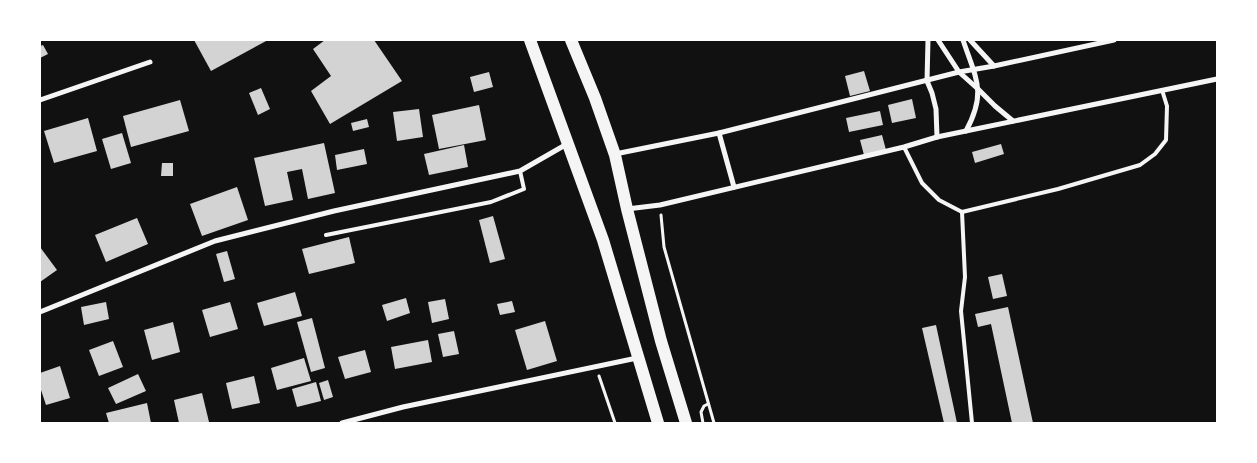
<svg xmlns="http://www.w3.org/2000/svg" width="1257" height="463" viewBox="0 0 1257 463" font-family="'Varela Round',sans-serif">
  <rect width="100%" height="100%" fill="#111"/>
  <g fill="#d3d3d3">
    <path d="M194,40h74l-57,31z"/>
    <path d="M325,40h49l28,41 -72,43 -19,-33 20,-15 -18,-27z"/>
    <path d="M43,45l5,9 -8,4v-12z"/>
    <path d="M864,71l6,20 -20,5 -5,-20z"/>
    <path d="M489,72l4,15 -19,5 -4,-15z"/>
    <path d="M261,88l9,21 -12,6 -9,-22z"/>
    <path d="M912,99l4,19 -24,5 -4,-18z"/>
    <path d="M180,100l9,31 -58,16 -8,-31z"/>
    <path d="M479,105l7,35 -47,9 -7,-34z"/>
    <path d="M419,109l4,28 -26,4 -4,-29z"/>
    <path d="M880,111l3,14 -34,7 -3,-14z"/>
    <path d="M88,118l9,33 -43,12 -10,-32z"/>
    <path d="M367,119l2,8 -16,4 -2,-8z"/>
    <path d="M122,133l9,30 -20,6 -9,-30z"/>
    <path d="M882,135l4,15 -22,5 -4,-15z"/>
    <path d="M324,143l11,50 -27,6 -6,-30 -15,3 6,28 -28,6 -11,-48z"/>
    <path d="M1001,144l3,10 -29,9 -3,-11z"/>
    <path d="M464,145l4,22 -39,8 -5,-21z"/>
    <path d="M364,149l3,15 -30,6 -2,-15z"/>
    <path d="M162,163h11v13h-12z"/>
    <path d="M237,187l11,33 -46,16 -12,-32z"/>
    <path d="M493,216l12,43 -15,4 -11,-43z"/>
    <path d="M137,218l11,26 -42,18 -11,-27z"/>
    <path d="M349,237l6,26 -46,11 -7,-25z"/>
    <path d="M40,247l17,23 -17,12z"/>
    <path d="M227,251l8,28 -11,3 -8,-28z"/>
    <path d="M1002,274l5,22 -14,3 -5,-22z"/>
    <path d="M295,292l7,24 -38,10 -7,-23z"/>
    <path d="M406,298l4,15 -23,8 -5,-16z"/>
    <path d="M445,299l4,20 -17,4 -4,-21z"/>
    <path d="M512,301l3,11 -15,3 -3,-11z"/>
    <path d="M106,302l3,17 -25,6 -3,-18z"/>
    <path d="M230,302l8,27 -28,8 -8,-27z"/>
    <path d="M1008,307l25,116h-21l-21,-99 -13,3 -3,-13z"/>
    <path d="M312,318l13,50 -14,4 -14,-50z"/>
    <path d="M545,321l12,40 -30,9 -12,-40z"/>
    <path d="M173,322l7,30 -28,8 -8,-30z"/>
    <path d="M936,325l21,98h-13l-22,-95z"/>
    <path d="M454,331l5,23 -16,3 -5,-23z"/>
    <path d="M428,340l4,22 -37,7 -4,-22z"/>
    <path d="M113,341l10,26 -24,9 -10,-26z"/>
    <path d="M365,350l6,22 -26,7 -7,-22z"/>
    <path d="M304,358l7,23 -34,9 -6,-22z"/>
    <path d="M60,366l10,32 -24,7 -6,-18v-14z"/>
    <path d="M138,374l8,17 -30,13 -8,-16z"/>
    <path d="M254,376l6,27 -28,6 -6,-26z"/>
    <path d="M328,380l5,17 -9,3 -5,-17z"/>
    <path d="M316,382l5,19 -24,6 -5,-18z"/>
    <path d="M202,393l7,29 -30,1 -5,-23z"/>
    <path d="M147,403l4,20h-42l-3,-10z"/>
  </g>
  <g fill="none" stroke-linecap="round" stroke-linejoin="round">
    <g stroke="#f5f5f5" stroke-width="3">
      <path d="M661,215l3,32 50,176"/>
      <path d="M599,376l16,47"/>
      <path d="M703,423l-2,-11 3,-6 4,-2"/>
    </g>
    <g stroke="#f5f5f5" stroke-width="4">
      <path d="M904,147l18,36 17,17 23,12 96,-23 82,-24 15,-11 11,-14 1,-34 -5,-16"/>
      <path d="M962,212l3,65 -4,34 11,112"/>
      <path d="M326,235l165,-33 33,-13 -4,-18"/>
    </g>
    <g stroke="#f5f5f5" stroke-width="5">
      <path d="M928,40l-1,41 5,12 4,16 1,28"/>
      <path d="M938,40l21,32 19,17 17,17 18,15"/>
      <path d="M963,40c13,39 24,52 3,91"/>
      <path d="M970,40l24,26"/>
      <path d="M40,100l110,-38"/>
      <path d="M719,133l15,54"/>
      <path d="M615,154l104,-21 240,-61 35,-6 120,-26"/>
      <path d="M627,209l33,-4 244,-58 33,-10 280,-58"/>
      <path d="M40,312l175,-71 119,-30 186,-40 47,-27"/>
      <path d="M342,423l61,-16 234,-49"/>
    </g>
    <g stroke="#f5f5f5" stroke-width="12">
      <path d="M530,40l73,200 55,183"/>
      <path d="M571,40l24,58 20,57 12,54 34,132 25,82"/>
    </g>
  </g>
  <rect width="1257" height="463" fill="none" stroke="#ffffff" stroke-width="82"/>
</svg>
